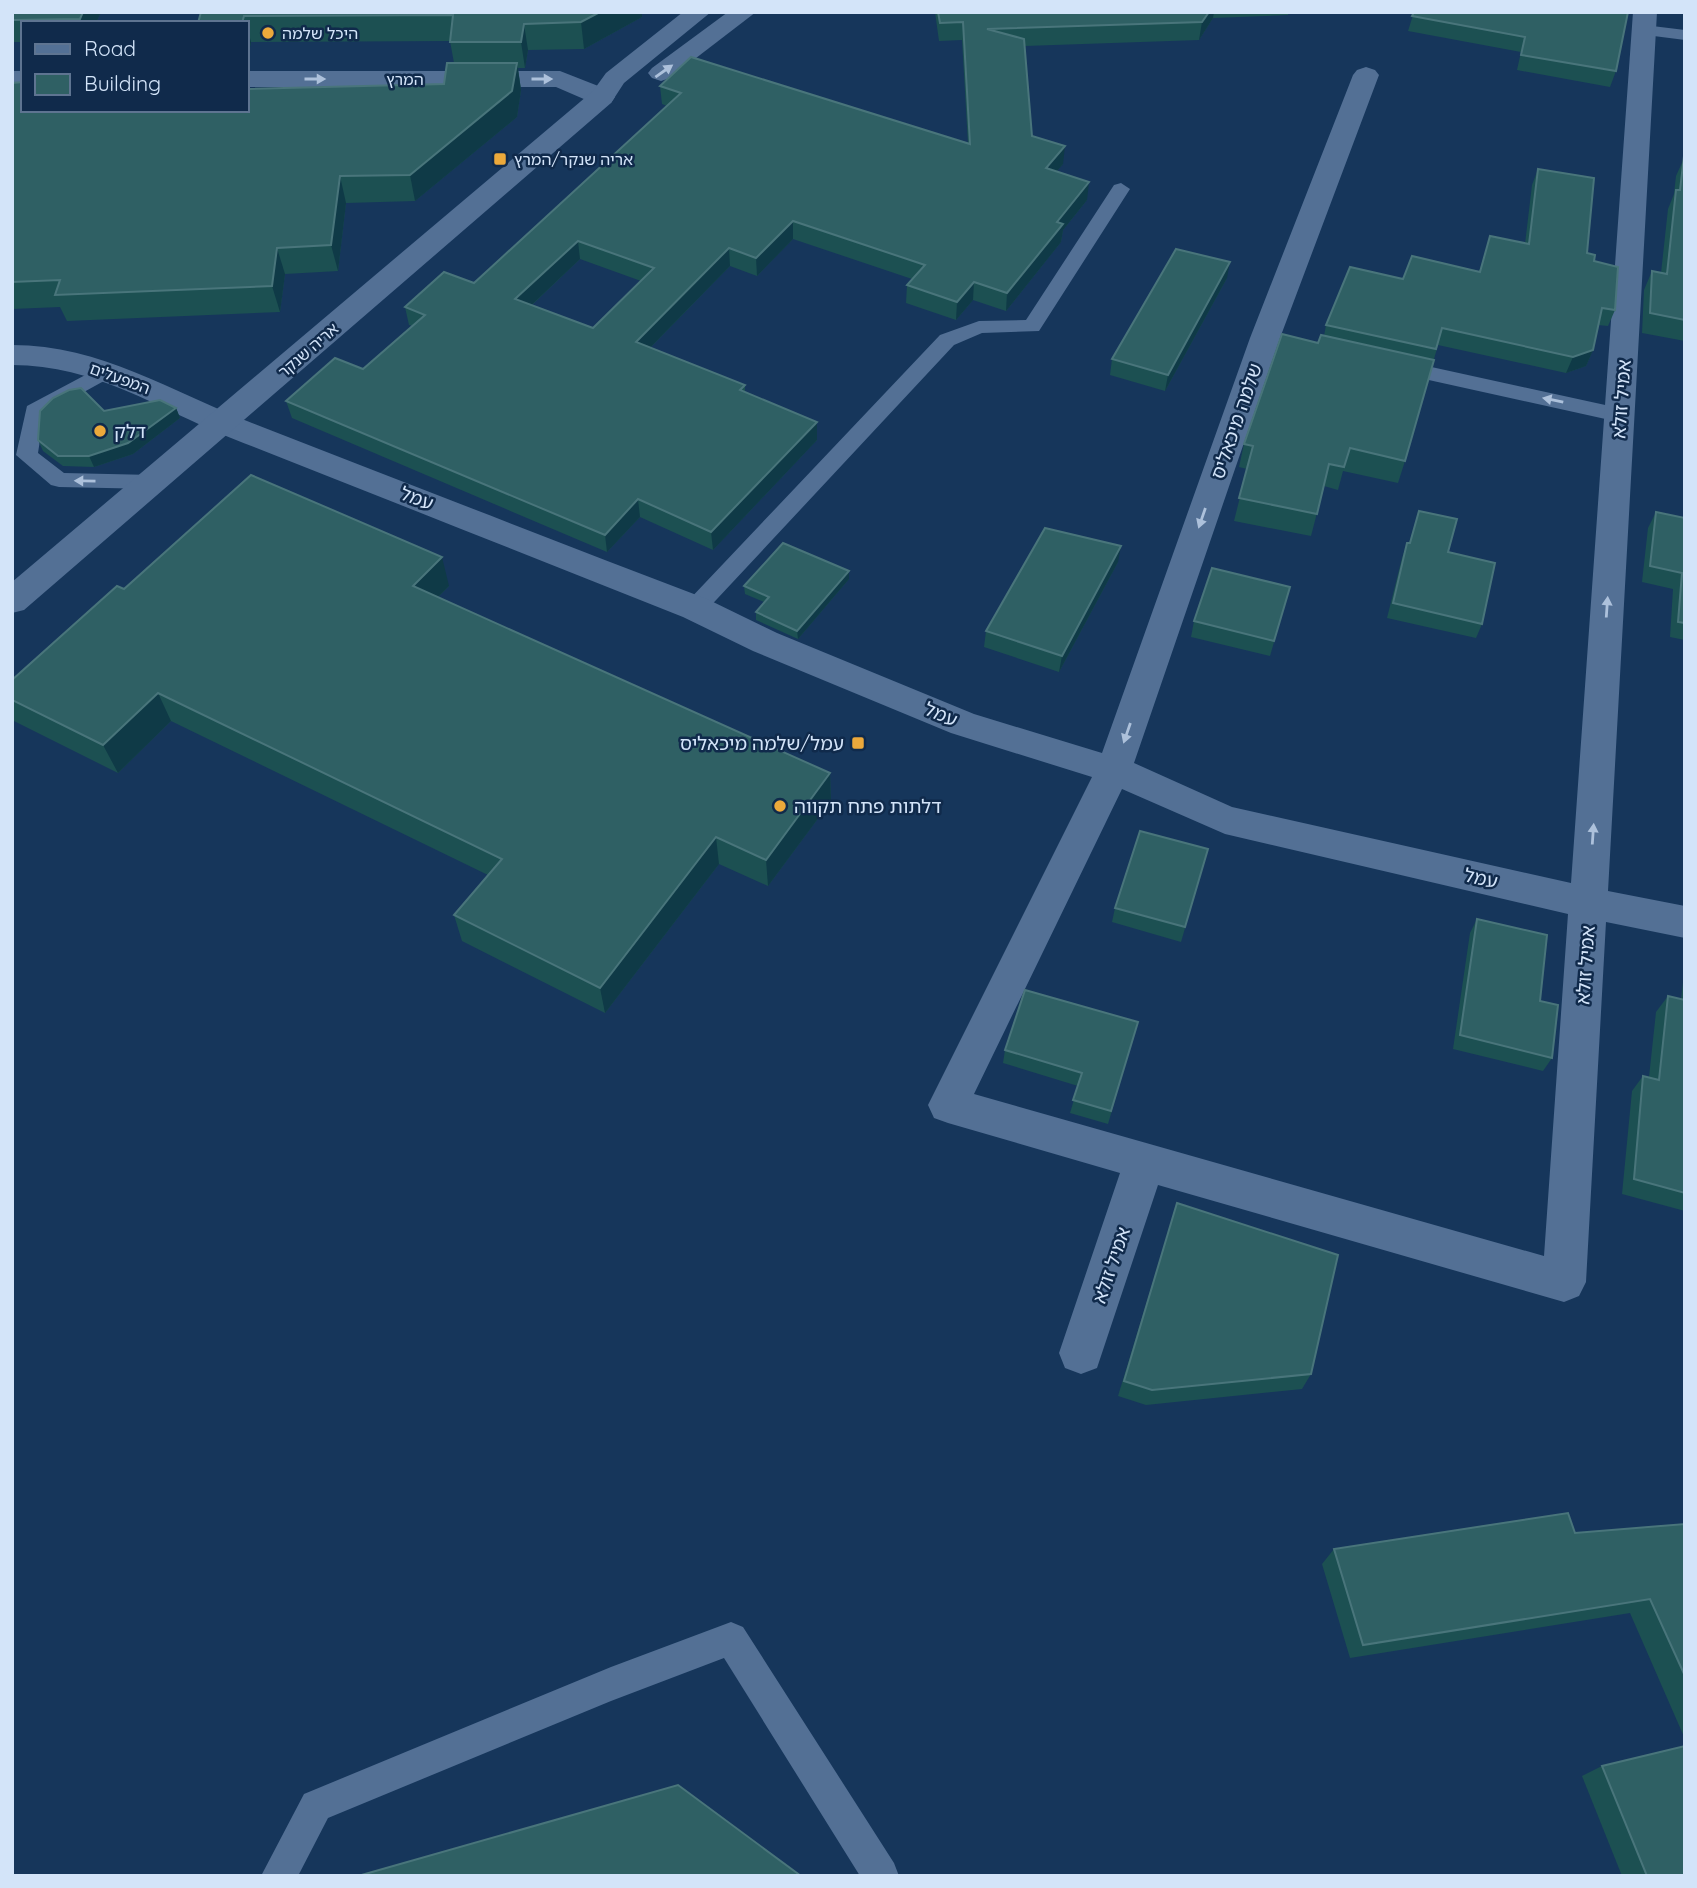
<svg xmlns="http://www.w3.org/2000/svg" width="1697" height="1888" viewBox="0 0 1697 1888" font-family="Quicksand,'Noto Sans Hebrew',sans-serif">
  <rect width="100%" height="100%" fill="#102a4b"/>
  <path fill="#16365b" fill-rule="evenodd" d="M12,12h1673v1864h-1673zM23,23h224v87h-224z"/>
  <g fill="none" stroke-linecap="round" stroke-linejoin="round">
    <g fill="#537095" fill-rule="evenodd">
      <path d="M1644,25l41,5v10l-47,-6 -3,-4z"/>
      <path d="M1121,183l9,6 -91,142 -57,2 -28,12 -251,269 -8,2 -8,-2 -3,-6 3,-6 253,-267 39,-14 47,-1 88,-135z"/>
      <path d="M1395,359l224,49 7,2 3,5 -3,5 -7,2 -231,-51 -3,-5 3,-5z"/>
      <path d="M106,364l7,2 3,5 -3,5 -69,38 -6,39 26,20 89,2 8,2 3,5 -3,5 -8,2 -94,-2 -8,-2 -35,-30 11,-49z"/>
      <path d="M731,1622l12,5 151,236 5,13h-39l-136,-218 -113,43 -283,117 -30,58h-37l43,-82 307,-127z"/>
    </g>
    <g fill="#537095" fill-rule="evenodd">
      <path d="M1633,12h24l-49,879 77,15v32l-79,-16 -20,360 -7,14 -15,6 -406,-117 -61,183 -16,6 -16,-6 -6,-15 61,-180 -172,-50 -14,-5 -6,-13 164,-328 -141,-44 -198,-82 -70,-34c-151,-60 -302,-120 -452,-179 -75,-30 -135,-73 -219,-73v-20c89,0 160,47 240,78 152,59 303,118 455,176l70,34 197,81 128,39 148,-415 103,-263 4,-5 9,-3 9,3 4,5 -99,263 -146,425 98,44 339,76zM1122,789l103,45 343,80 -24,342 -570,-162z"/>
      <rect x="12" y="71" width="11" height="16"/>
      <path d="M247,71h313l51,20 4,6 -4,6 -9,2 -9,-2 -37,-16h-309z"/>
    </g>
    <g fill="#537095" fill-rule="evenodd">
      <path d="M683,12h28l-87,71 -13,20 -587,507 -12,3v-31l581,-491 13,-18z"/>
      <path d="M728,12h28l-86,66 -9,3 -9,-3 -4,-5 4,-5z"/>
    </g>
  </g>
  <g fill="#1c5052" fill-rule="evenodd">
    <path d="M12,12h89l-5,11h-73v19h-11z"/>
    <path d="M201,12h441v5l-58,32 -56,1 -3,18h-7l3,22 -4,27 -102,84 -69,2 -8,68 -53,3 -5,38 -213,9 -7,-14 -48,2v-226l11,27 421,-26 10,-21 -4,-22 -199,1 -4,19v-38h-49z"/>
    <path d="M935,12h354l-1,3 -75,3 -14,22 -174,6 7,90 31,28 -6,7 30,29 -24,30 -2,12 -55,69 -33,-11 -17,20 -50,-17 1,-18 5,-6 -119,-40 -36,37 -27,-10 -80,82 95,37v7l72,48 -104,110 -73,-33 -33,35 -315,-134 -6,-17 77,-32 49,-43 -3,-1 -4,-18 69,-24 193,-177 -5,-2 -2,-18 308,58 -6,-104 -23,1zM580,259l61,22 -48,47 -61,-23z"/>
    <path d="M1414,12h214l-12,59 -6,16 -93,-17 4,-18 -113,-21z"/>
    <path d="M1685,156v185l-43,-8 2,-43 8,-19 9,2 7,-64 6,-15 2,-18z"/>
    <path d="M1538,169l49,84 7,8 21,49 -7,16 -10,-1 -5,25 -7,16 -20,7 -128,-28 -33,116 -7,22 -55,-12 -5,19 -14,-4 -13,50 -77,-15 13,-52 -8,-2 5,-23 80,-108 2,-11 77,-46 76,-7 11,-36 35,8 7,-59z"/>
    <path d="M1227,278l-62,113 -55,-16 2,-16z"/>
    <path d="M176,408l4,10 -47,36 -39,13 -31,-1 -20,-15 -5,-11 66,-29z"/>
    <path d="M1419,511l29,41 34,72 -6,14 -89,-20 15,-60 5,-15h2z"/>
    <path d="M1656,512l29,6v122l-15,-3 3,-48 -31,-7 6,-54z"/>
    <path d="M1118,562l-59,110 -75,-25 2,-16z"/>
    <path d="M849,579l-51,60 -42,-19v-8l8,-10 -19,-8 -1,-8z"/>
    <path d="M449,586l-11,11 392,176 1,28 -63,85 -49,-22 -114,149 -143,-72 -8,-26 34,-40 -317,-154 -53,52 -104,-52 -2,-3v-38l112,-91z"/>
    <path d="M1290,587l-20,69 -79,-19 3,-16z"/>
    <path d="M1208,849l-27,93 -69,-20 3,-14z"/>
    <path d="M1477,919l63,82 12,57 -9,13 -90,-22 17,-116z"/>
    <path d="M1685,980v231l-63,-17 10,-103 11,-15 6,1 7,-65 12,-16 13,3 2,-17z"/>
    <path d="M1134,1035l-26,89 -38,-11 8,-27 -75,-23 2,-13z"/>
    <path d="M1177,1203l134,171 -9,15 -156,16 -28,-9z"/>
    <path d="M1685,1524v215l-55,-126 -280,45 -28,-94 12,-15 241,-16z"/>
    <path d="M1602,1766l83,110h-63l-40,-100z"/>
  </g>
  <g fill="#0f3a47">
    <path d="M83,12h18l-5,11h-15l-1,-4z"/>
    <path d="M600,12h42v5l-58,32 -3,-27z"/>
    <path d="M1209,12h5l-1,6 -14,22 3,-18z"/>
    <path d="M524,24l4,26 -3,18 -4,-26z"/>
    <path d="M247,26l4,16 -4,19z"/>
    <path d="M517,63l4,27 -4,27 -102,84 -5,-26z"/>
    <path d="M1065,146l-2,18 -19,22 2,-18z"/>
    <path d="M340,176l6,27 -8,68 -7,-26z"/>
    <path d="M1089,182l-2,18 -24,30 -2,12 -55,69 1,-18 50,-71z"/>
    <path d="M793,221v18l-36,37 -1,-18z"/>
    <path d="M578,241l2,18 -61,58 -4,-18z"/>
    <path d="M277,248l8,26 -5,38 -8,-26z"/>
    <path d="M729,248l1,18 -92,94 -2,-18z"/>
    <path d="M1230,262l-3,16 -62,113 3,-16z"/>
    <path d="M974,282l-1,18 -17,20 1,-18z"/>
    <path d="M1593,350l-7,16 -20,7 7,-16z"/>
    <path d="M176,408l4,10 -47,36 -39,13 -5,-11z"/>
    <path d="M817,422v18l-104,110 -2,-18z"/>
    <path d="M638,499l2,18 -33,35 -2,-17z"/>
    <path d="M1121,546l-3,16 -59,110 3,-16z"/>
    <path d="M442,557l7,29 -28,28 -8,-28z"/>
    <path d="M849,571v8l-51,60 -1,-8z"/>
    <path d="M158,693l13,28 -53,52 -15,-28z"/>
    <path d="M830,773l1,28 -63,85 -2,-26z"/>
    <path d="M716,837l3,27 -114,149 -5,-25z"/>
  </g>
  <g fill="#2f6064" stroke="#49757b" stroke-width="2" fill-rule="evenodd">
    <path d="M12,12h71l-3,7 -68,1z"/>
    <path d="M201,12h399l-19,10 -57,2 -3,18h-71l3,-27 -209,1 -2,7h-44z"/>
    <path d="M938,12h271l-7,10 -215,7 37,10 8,97 33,10 -19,22 43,14 -32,40 6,2 -56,69 -33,-11 -17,20 -50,-17 18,-20 -132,-44 -37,37 -27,-10 -93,94 109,43 -5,5 77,32 -106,110 -73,-33 -33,36 -319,-134 49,-43 28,11 62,-54 -20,-8 39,-35 30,11 207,-190 -21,-7 31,-29 279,87 -7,-122 -23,1zM578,241l76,27 -61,60 -78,-29z"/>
    <path d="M1414,12h214l-12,59 -95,-16 4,-18 -113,-21z"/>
    <path d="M447,63h70l-5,28 -102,84 -70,1 -9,69 -54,3 -5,38 -217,9 5,-15 -48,2v-199l11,-1v28h224v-21l197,-5z"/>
    <path d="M1684,156h1v164l-35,-7 2,-42 15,3 9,-84h4z"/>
    <path d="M1538,169l56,9 -7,75 8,2 -1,6 24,6 -3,43 -13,-2 -9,42 -20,7 -131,-29 -6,21 -110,-24 24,-58 53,12 9,-23 68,16 10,-36 39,8z"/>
    <path d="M1176,249l54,13 -62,113 -56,-16z"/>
    <path d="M1282,334l36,9 3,-8 113,25 -29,101 -55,-13 -6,19 -15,-3 -12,50 -78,-16 14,-52 -9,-2z"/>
    <path d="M81,388l23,23 56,-11 16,8 -48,35 -39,13h-31l-20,-16 2,-29 13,-13 16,-8z"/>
    <path d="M251,475l191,82 -29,29 417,187 -64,87 -50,-23 -116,151 -146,-73 48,-56 -344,-166 -55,52 -91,-45v-20l105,-94 7,3z"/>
    <path d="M1419,511l38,8 -9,33 47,11 -13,61 -89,-21 14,-60h3z"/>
    <path d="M1656,512l29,6v105l-7,-1 4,-49 -32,-7z"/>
    <path d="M1045,528l76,18 -59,110 -76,-25z"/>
    <path d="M783,543l66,28 -52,60 -41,-19 13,-15 -25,-11z"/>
    <path d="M1212,568l78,19 -16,54 -80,-20z"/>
    <path d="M1140,831l68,18 -23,78 -70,-19z"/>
    <path d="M1477,919l70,16 -7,66 18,4 -6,53 -92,-23z"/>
    <path d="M1025,990l113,32 -27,89 -38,-11 9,-27 -77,-23z"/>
    <path d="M1668,996l17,4v193l-51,-14 9,-103 16,4z"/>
    <path d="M1177,1203l161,52 -27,119 -159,16 -28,-9z"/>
    <path d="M1568,1513l7,20 110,-9v152l-35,-77 -287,46 -29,-96z"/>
    <path d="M1685,1746v130h-38l-45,-110z"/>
    <path d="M678,1785l123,91h-443z"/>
  </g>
  <defs><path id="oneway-solid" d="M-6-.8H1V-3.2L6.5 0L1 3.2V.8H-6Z" transform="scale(1.75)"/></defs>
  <g fill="#adc1db">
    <use href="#oneway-solid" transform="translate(664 71) rotate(-35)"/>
    <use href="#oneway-solid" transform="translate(315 79)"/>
    <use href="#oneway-solid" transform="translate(542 79)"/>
    <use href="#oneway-solid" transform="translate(1553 400) rotate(-168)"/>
    <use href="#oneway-solid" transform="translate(85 481) rotate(-179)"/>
    <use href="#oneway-solid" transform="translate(1202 518) rotate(109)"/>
    <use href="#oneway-solid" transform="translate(1607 607) rotate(-86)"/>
    <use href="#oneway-solid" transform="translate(1127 733) rotate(109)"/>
    <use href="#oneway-solid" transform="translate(1593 834) rotate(-86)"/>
  </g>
  <g fill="#eca93b" stroke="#102a4b" stroke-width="2.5">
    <circle cx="268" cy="33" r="7"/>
    <rect x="493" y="152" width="14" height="14" rx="3.5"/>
    <circle cx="100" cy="431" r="7"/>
    <rect x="851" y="736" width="14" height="14" rx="3.5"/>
    <circle cx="780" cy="806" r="7"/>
  </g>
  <g text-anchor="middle" stroke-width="5" stroke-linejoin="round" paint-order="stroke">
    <g font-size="16" fill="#d3e4f9" stroke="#102a4b" text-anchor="start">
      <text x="282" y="39">היכל שלמה</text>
      <text x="514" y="165">אריה שנקר/המרץ</text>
    </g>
    <g font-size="16" fill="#d3e4f9" stroke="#102a4b">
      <text x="405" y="85">המרץ</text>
      <text transform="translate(308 350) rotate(-41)" y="6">אריה שנקר</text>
      <text transform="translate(120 378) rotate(20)" y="6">המפעלים</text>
    </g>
    <g font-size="19" fill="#d3e4f9" stroke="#102a4b">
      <text transform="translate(1621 399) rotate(-86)" y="7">אמיל זולא</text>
      <text transform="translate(1236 421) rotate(-71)" y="7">שלמה מיכאליס</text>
      <text transform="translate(417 498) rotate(21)" y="7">עמל</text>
      <text transform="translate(941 714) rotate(23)" y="7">עמל</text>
      <text transform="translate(1481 878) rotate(13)" y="7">עמל</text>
      <text transform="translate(1585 965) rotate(-86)" y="7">אמיל זולא</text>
      <text transform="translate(1111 1265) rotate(-71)" y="7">אמיל זולא</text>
    </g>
    <g font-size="19" fill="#d3e4f9" stroke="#102a4b" text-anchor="start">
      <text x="114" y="438">דלק</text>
      <text x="844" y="750" text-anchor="end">עמל/שלמה מיכאליס</text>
      <text x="794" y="813">דלתות פתח תקווה</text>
    </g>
  </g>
  <rect width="1697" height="1888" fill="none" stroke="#d3e4f9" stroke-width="28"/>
  <rect x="21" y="21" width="228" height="91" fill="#102a4b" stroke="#5e7491" stroke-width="2"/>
  <rect x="35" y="44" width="35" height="10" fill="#537095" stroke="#5e7491" stroke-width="2"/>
  <text x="84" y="56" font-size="21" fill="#d3e4f9">Road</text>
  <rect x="35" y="74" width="35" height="21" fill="#2f6064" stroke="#5e7491" stroke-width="2"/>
  <text x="84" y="91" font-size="21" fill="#d3e4f9">Building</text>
</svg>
